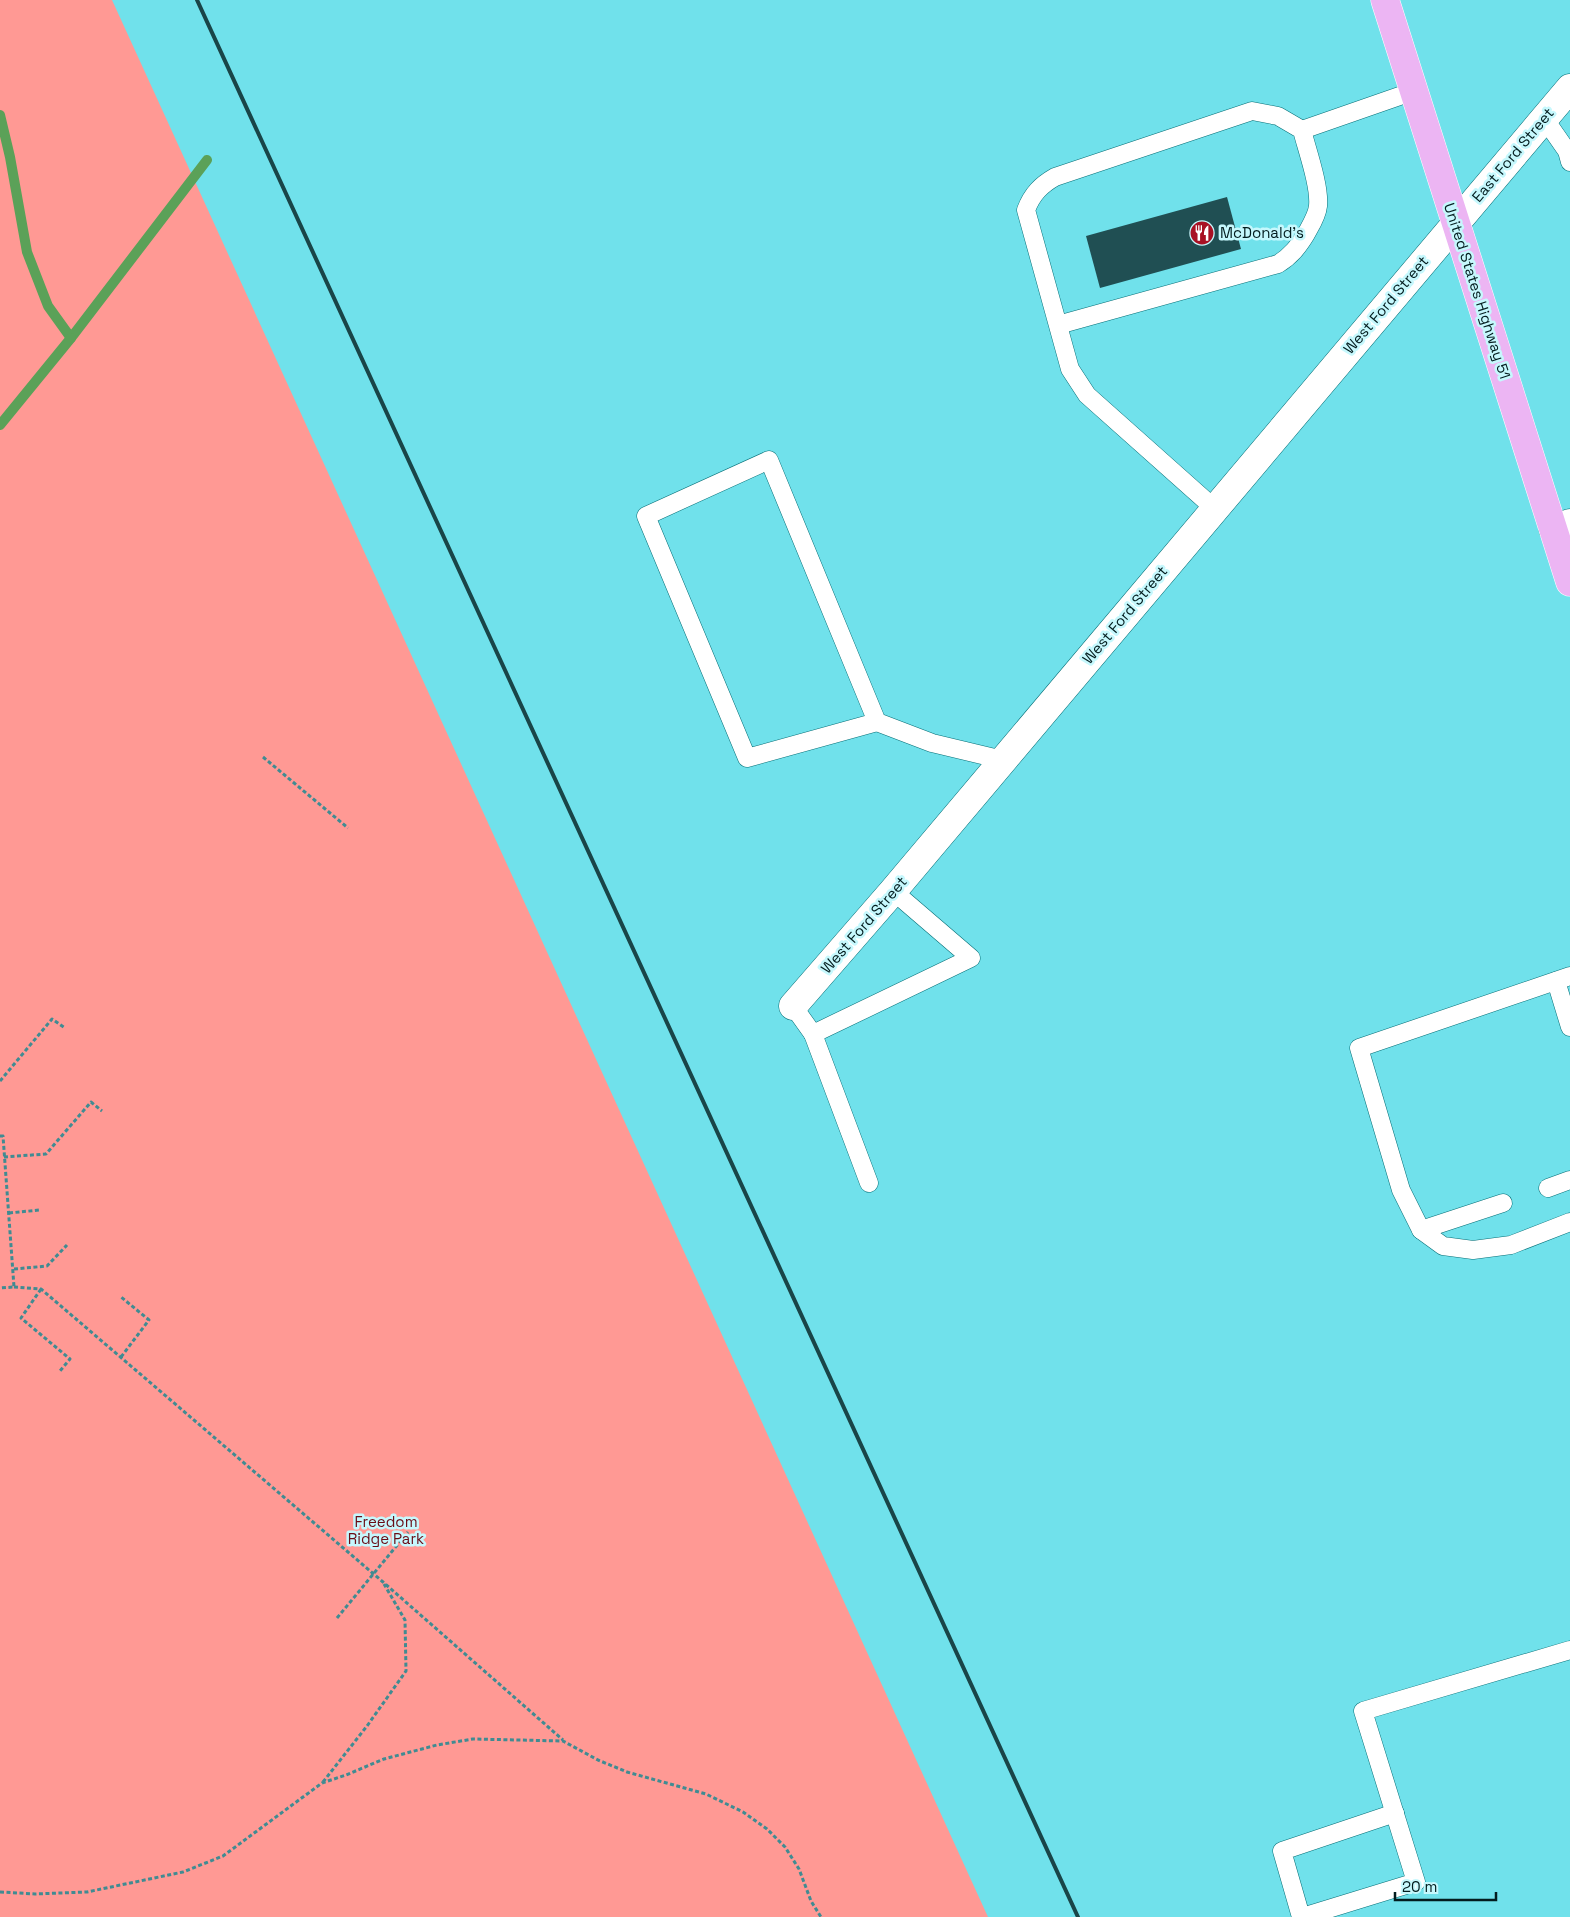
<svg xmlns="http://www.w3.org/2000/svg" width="1570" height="1917" viewBox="0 0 1570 1917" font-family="'Space Grotesk',sans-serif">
  <rect width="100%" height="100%" fill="#70e1eb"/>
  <path fill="#ff9994" d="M0,0h112l876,1917h-988z"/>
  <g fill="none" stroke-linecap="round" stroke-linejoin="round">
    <g stroke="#5ba158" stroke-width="10">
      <path d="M0,115l10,42 17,95 21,54 23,32 136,-178"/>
      <path d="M0,425l71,-87"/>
    </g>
  </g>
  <path fill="#204f53" d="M1227,197l14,52 -141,39 -14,-52z"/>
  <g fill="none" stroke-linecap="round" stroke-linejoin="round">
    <defs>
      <g id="service">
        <path d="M1544,118l23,33 3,11"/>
        <path d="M1302,130l112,-39"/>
        <path d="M1058,325l220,-61c13,-8 20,-17 28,-30 5,-9 11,-18 12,-28 2,-20 -11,-56 -16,-76l-24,-14 -26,-5 -197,66c-14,8 -23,17 -29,33l44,159 17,26 128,114"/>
        <path d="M877,722l-108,-262 -123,56 101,242 130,-36 55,21 71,17"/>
        <path d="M1570,976l-211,72 42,142 20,40 22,16 30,4 38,-5 59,-23"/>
        <path d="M1556,981l14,46"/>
        <path d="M793,1006l20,28"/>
        <path d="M869,1183l-56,-149 158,-76 -78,-67"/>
        <path d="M1548,1188l22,-8"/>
        <path d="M1421,1230l82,-27"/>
        <path d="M1301,1917l-19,-66 113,-38"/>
        <path d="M1302,1917l114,-35 -53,-171 207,-61"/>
      </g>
      <g id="minor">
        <path d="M1553,529l17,-6"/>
        <path d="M793,1006l100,-115 677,-803"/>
      </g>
      <path id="primary" d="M1385,0l185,582"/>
    </defs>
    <use href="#service" stroke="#066f77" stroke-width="19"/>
    <use href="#minor" stroke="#066f77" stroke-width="29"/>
    <use href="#primary" stroke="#fff" stroke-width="29"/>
    <g stroke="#408b92" stroke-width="3" stroke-dasharray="4 2.5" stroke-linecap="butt">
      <path d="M263,757l85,71"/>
      <path d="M0,1081l52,-62 13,9"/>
      <path d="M0,1136h3l11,151 -14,1"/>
      <path d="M4,1157l42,-3 45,-52 11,9"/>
      <path d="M9,1213l31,-3"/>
      <path d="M14,1269l33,-3 20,-21"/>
      <path d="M14,1287l27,2 342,293 180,158"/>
      <path d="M41,1289l-20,29 49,41 -10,12"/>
      <path d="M121,1357l28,-37 -28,-23"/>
      <path d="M337,1618l71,-86"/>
      <path d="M323,1782l44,-56 39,-55 -1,-51 -21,-36"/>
      <path d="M0,1892l35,2 52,-2 96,-20 40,-16 99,-73 24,-8 38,-16 53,-14 36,-6 90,2 35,19 29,12 79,22 37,18 24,17 18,18 14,22 12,32 10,16"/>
    </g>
    <use href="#service" stroke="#fff" stroke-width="18"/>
    <use href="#minor" stroke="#fff" stroke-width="28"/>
    <use href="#primary" stroke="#ecb5f3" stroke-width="28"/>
    <path stroke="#194548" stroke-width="4" d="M197,0l881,1917"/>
  </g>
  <defs>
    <symbol id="restaurant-disc" viewBox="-11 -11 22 22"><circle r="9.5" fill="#a81124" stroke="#c6f8fd"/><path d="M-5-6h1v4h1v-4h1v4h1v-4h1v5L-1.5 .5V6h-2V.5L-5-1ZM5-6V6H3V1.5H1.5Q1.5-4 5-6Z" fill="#fff"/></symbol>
  </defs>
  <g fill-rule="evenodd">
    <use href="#restaurant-disc" x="1188" y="219" width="28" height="28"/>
  </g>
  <g text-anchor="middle" stroke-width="5" stroke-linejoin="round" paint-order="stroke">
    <g font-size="15" fill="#031c1e" stroke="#c6f8fd">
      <text transform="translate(1513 155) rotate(-50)" y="5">East Ford Street</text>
      <text transform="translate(1477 291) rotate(72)" y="5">United States Highway 51</text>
      <text transform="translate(1386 305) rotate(-50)" y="5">West Ford Street</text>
      <text transform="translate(1125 615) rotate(-50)" y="5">West Ford Street</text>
      <text transform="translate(864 925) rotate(-49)" y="5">West Ford Street</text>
    </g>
    <g font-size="15" fill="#031c1e" stroke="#c6f8fd" text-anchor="start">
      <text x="1220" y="238">McDonald's</text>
    </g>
    <g font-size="15" fill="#6a0c15" stroke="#c6f8fd">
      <text x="386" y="1527">Freedom<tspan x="386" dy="17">Ridge Park</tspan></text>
    </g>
  </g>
  <path d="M1395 1892v8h101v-8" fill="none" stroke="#031c1e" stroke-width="2.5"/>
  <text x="1402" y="1892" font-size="15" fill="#031c1e" stroke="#c6f8fd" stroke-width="4" paint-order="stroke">20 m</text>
</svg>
